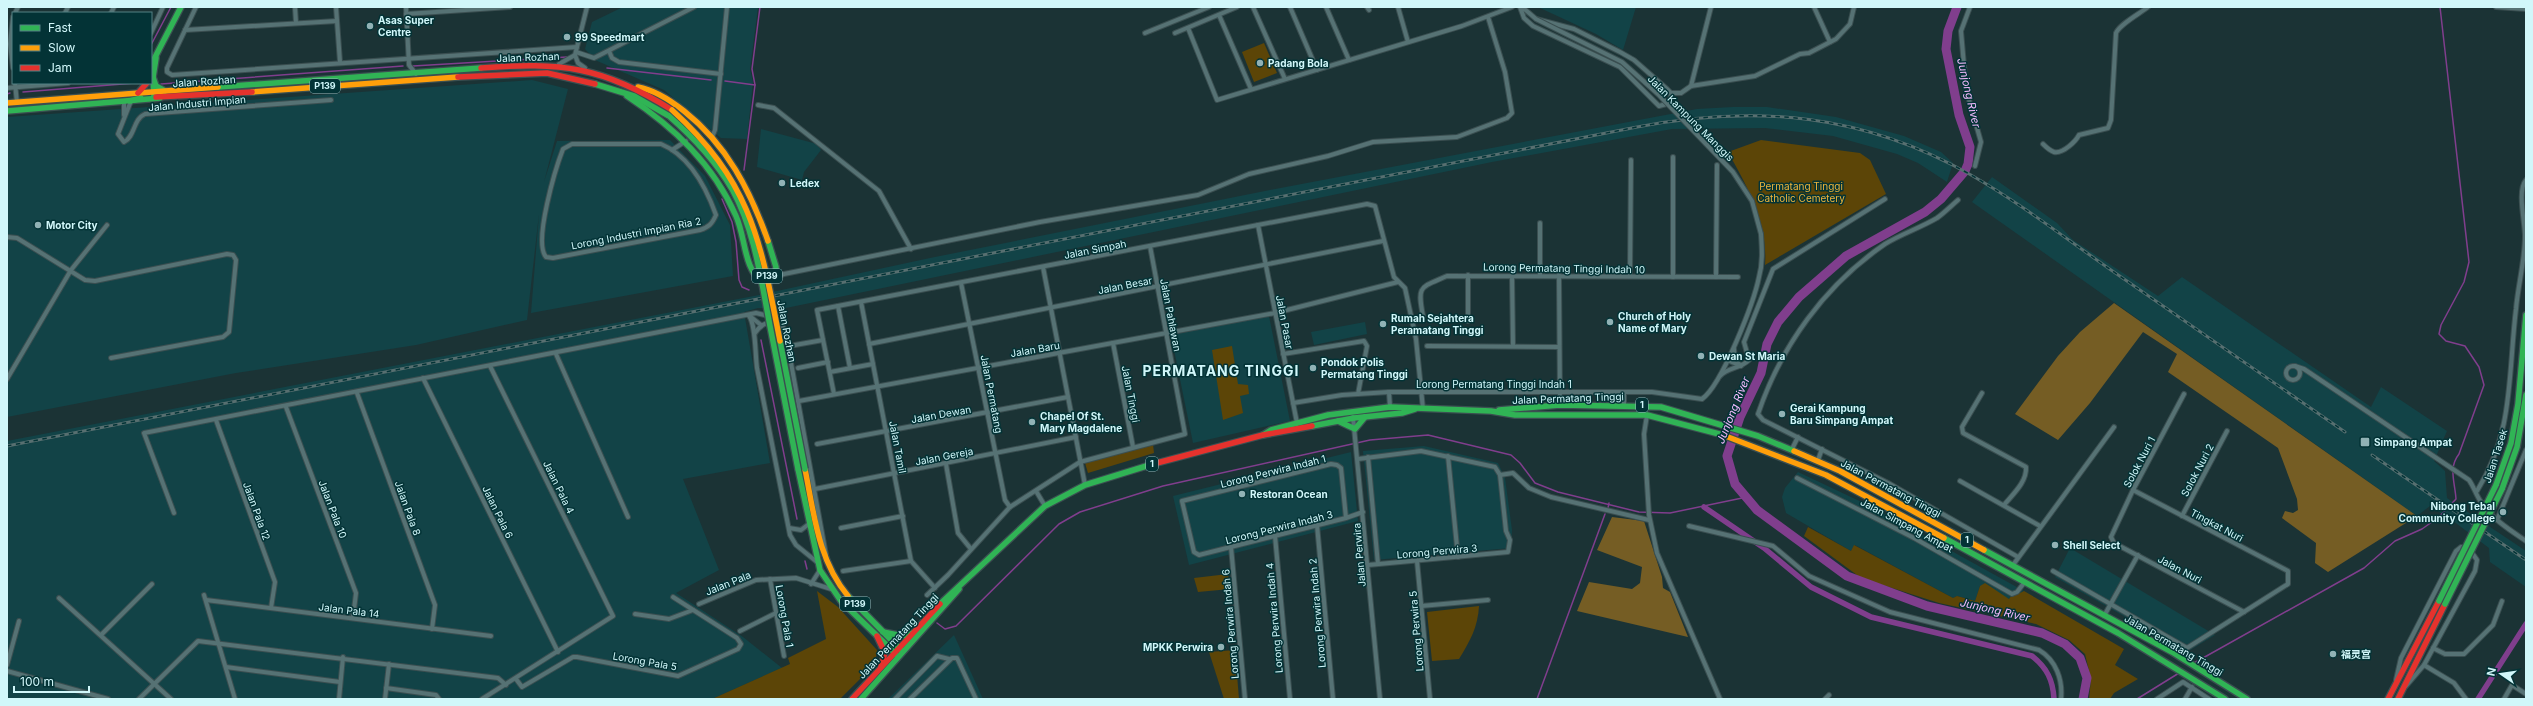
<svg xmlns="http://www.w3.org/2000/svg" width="2533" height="706" viewBox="0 0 2533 706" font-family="Inter,'Noto Sans SC',sans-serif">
  <rect width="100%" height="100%" fill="#1b3335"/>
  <g fill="#124347">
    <path d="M623,7h135l-8,62 3,13 -6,57 -26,-1 -57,-48 -69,-30 -10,-11 7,-27z"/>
    <path d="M1538,7h98l-13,43 -27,-16z"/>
    <path d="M532,80l36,9 -24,93 13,-41 113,-1 35,36 25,49 3,51 -202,37 8,-99 -12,106 -111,25 -180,28 -229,44v-300z"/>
    <path d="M1733,107h34l69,10 68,19 37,16 12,11 -6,19 -29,-19 -21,-9 -64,-18 -68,-8 -93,1 -180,33 -706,146h-28l-14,4 26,151 -87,16 36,91 -43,23 67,44 39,31 -70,31h-705v-258l752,-146 171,-37 340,-68 427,-81z"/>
    <path d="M761,129l56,15 4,6 -17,22 -2,8 -45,-13z"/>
    <path d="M1992,177l65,46 16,17 85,56 24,-19 189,130 10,-20 66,44 -13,30 11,10 2,27 79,53v36l-36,-25 -1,-14 -36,-27 -23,-15 -13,10 -445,-314z"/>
    <path d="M1269,316l21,105 -97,22 -22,-108z"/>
    <path d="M1365,322l2,12 -53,11 -3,-13z"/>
    <path d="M1424,446l74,17 7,15 7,52 -1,18 -137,12 -11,-109z"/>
    <path d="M1351,452l7,69 -169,44 -16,-69z"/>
    <path d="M1798,472l72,34 154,85 -15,8 -29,-13 -5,15 -18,-5 -4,2 -98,-53 -4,6 -65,-38 -4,-16 3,-9z"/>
    <path d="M2070,548l145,87 -28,17 -132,-75z"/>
    <path d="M954,635l29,64h-95z"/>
  </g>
  <g fill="#5c4507">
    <path d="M1264,43l13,30 -23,9 -12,-30z"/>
    <path d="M1761,140l99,13 10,7 16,34 -121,71c3,-42 -17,-77 -37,-113z"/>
    <path d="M1232,346l6,38 10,1 1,9 -9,2 3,17 -20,7 -11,-70z"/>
    <path d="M1153,444l1,9 -66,20 -3,-10z"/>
    <path d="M1808,527l43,24 3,-6 99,53 4,-2 18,5 5,-15 5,-3 24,16 3,-4 2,1 10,-5 100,58 -9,16 23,14 -24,14 -4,6h-21l2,-20 -6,-25 -16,-14 -33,-16 -97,-21 -78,-25 -57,-42z"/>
    <path d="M1228,574l2,15 -32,3 -4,-14z"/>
    <path d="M817,591l21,16 39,43 -2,14 -35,35h-128l78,-35 -2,-6 38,-19z"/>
    <path d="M1479,606c-1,21 -9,35 -20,53l-27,2 -5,-49z"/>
    <path d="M1235,650l4,49h-15l-15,-47z"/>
  </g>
  <g fill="#755d24">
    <path d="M2114,303l303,213 -89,56 -13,-9 1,-20 -34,-25 3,-7 8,2 5,-3 -1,-11 -19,-51 -110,-76 9,-18 -34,-22 -53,71 -32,37 -43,-26 43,-58 22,-24z"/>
    <path d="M1612,517l32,4 18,56 1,11 7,4 18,45 -111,-26 12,-29 43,7 8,-6 2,-16 -45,-17z"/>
  </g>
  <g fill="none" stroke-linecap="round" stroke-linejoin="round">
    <g stroke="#803e8d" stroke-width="1.5">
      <path d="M151,45l20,-38"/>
      <path d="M413,66l154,-9"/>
      <path d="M607,68l104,12"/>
      <path d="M725,81l30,4"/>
      <path d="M161,84l242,-18"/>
      <path d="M23,92l112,-9"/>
      <path d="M7,94l3,-1"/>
      <path d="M744,170l11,-85 -3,-16 8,-62"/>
      <path d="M722,199l10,23 4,20 3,38 3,7 7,3"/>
      <path d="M761,340l36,179"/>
      <path d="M1608,508l1,-5"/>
      <path d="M805,561l2,8"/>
      <path d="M937,623l8,6 11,-3 103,-102 21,-12 83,-26 207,-46 58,-5 83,20 9,8 15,20 23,9 81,20 31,1 77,-16"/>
      <path d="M2194,663l170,-95 31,-27 27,-12 17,-12 17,-18c-1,-17 -8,-31 3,-45l25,-69 -5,-18 -14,-21 -19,-5 -7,-7 2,-9 23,-43 5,-20 -29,-255"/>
      <path d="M1537,699l68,-185"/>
      <path d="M2137,699l42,-26"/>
    </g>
    <g stroke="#803e8d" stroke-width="5.5">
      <path d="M1704,507l60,41 47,39 60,30 161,39c15,12 21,24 22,43"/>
      <path d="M2478,699l48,-75"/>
    </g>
    <path stroke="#803e8d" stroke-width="9" d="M1957,7l-9,24 -2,18 13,66 11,32 -2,17 -3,7 -24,28 -16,13 -79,44 -47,41 -21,25 -11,22 -6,29 -21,44 -13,39 8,28 22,26 90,66 80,30 115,27 23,11 15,14 7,20 -4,21"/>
    <defs>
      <g id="street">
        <path d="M196,7l-29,61v4l5,3 405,-28"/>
        <path d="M295,7l1,16"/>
        <path d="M336,7l4,55"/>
        <path d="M406,7l3,58 7,9"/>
        <path d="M1253,7l32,72"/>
        <path d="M1290,7l27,63"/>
        <path d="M1326,7l23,53"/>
        <path d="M1367,7l2,3"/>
        <path d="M1398,7l10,35"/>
        <path d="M1520,7l4,11 9,8 87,41 39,39 11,-3 1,-10 -4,-4 -33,-29 -14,-8 -46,-23 -38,-10 -14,-12"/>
        <path d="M1814,7l16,35"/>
        <path d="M1970,7l-9,24 5,58 15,53 -6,24"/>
        <path d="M2496,7l30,2"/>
        <path d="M15,13l3,-6"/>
        <path d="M65,13l3,-6"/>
        <path d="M111,13l3,-6"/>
        <path d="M406,14l104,-7"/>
        <path d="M1219,15l32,74"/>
        <path d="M13,17l-3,27 3,24"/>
        <path d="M1188,28l29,72 245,-74 50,-19"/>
        <path d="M185,30l152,-9"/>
        <path d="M151,33l12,-26"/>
        <path d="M1145,33l64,-26"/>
        <path d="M1175,33l62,-26"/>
        <path d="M609,51l3,7 7,4 102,12"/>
        <path d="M576,52l18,6 100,-51"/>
        <path d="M575,55l3,8 7,5"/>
        <path d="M559,64l16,-9 12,-48"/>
        <path d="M15,83l2,20"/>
        <path d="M1691,86l20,-79"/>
        <path d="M7,88l61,-5"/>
        <path d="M1671,93h10l10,-7 64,-10 45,-22 9,-1 27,-14 14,-15 4,-17"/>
        <path d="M131,101l-13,33 6,8c11,-5 9,-23 21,-28l186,-14"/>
        <path d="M758,105l16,3 105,83 32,58"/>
        <path d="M124,115v-13"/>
        <path d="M712,137l3,-7 12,-123"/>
        <path d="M572,144h89c29,12 45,43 55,71 -4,9 -7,12 -16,15l-147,28 -7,-1c-13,-15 10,-90 17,-108z"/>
        <path d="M2043,144c3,3 8,7 11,8 9,2 22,-11 25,-17l29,-7 3,-8 5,-87c4,-9 23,-19 32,-26"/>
        <path d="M672,150l14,-9"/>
        <path d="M1958,200c-7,6 -14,13 -21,18 -17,10 -36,16 -52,26 -60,41 -104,102 -127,170l5,6 127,64 128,73"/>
        <path d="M1258,225l39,198"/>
        <path d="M7,237l10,1 68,42 10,1 132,-27 6,1 3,5 -7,72 -6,5 -112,21"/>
        <path d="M1043,267l42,218"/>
        <path d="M1512,275l1,71"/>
        <path d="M1540,275v-52"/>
        <path d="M1559,275l1,130"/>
        <path d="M1630,276l1,-116"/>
        <path d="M1673,277v-120"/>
        <path d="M1716,277l1,-112"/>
        <path d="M775,278l9,-4 256,-52 158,-27 51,-21 79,-18 45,-14 84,-5 50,-19 5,-5 -7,-41 -17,-55"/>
        <path d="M961,283l44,217 5,7"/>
        <path d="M861,302l50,259 24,27"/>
        <path d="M838,306l12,62"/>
        <path d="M749,316c7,9 6,38 8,52l33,167 6,10 21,17"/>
        <path d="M1423,316c-6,-31 -3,-28 24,-40l291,1"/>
        <path d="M751,317l10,8"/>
        <path d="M1468,321v-46"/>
        <path d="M755,333c6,-9 14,-13 25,-10l5,7 41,225"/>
        <path d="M1113,343l20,104"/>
        <path d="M869,344l514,-103"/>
        <path d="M795,345l28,-5"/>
        <path d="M1427,346l132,1"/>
        <path d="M1734,349l1,11 6,6"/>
        <path d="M556,354l72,163"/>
        <path d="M1283,354l81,-13 3,5 -9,48"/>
        <path d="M1727,360l12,5"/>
        <path d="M2295,366l9,3 165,111c5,7 7,15 12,22 11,17 29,28 45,39"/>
        <circle cx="2293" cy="373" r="7"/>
        <path d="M798,368l30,-6"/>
        <path d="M830,372l43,-8"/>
        <path d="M1720,376c8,-9 20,-7 29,-16l-5,-18 29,-73 112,-70"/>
        <path d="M423,378l135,274"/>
        <path d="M7,379l64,-109 36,-45"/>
        <path d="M1389,392l1,15"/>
        <path d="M357,393l78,212 -3,24"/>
        <path d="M1982,393l-20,34 1,6 63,34c1,15 -13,27 -22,38"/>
        <path d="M834,394l-17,-84 550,-106 8,2 19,71 11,11 11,51 7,70"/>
        <path d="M2184,394l-51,96 -22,47 3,6 130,69"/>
        <path d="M799,401l476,-88 123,-31"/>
        <path d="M1293,403l49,-8 47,-3h263l50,7c20,-14 52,-97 57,-122 4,-14 3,-28 2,-43"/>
        <path d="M1624,405v-13"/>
        <path d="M286,407l70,186 -3,25"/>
        <path d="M1647,415l-3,19 5,81 8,38 63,146"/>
        <path d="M1353,417l27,282"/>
        <path d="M216,420l59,162 -4,26"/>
        <path d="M817,444l251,-47"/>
        <path d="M1792,449l6,-12"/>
        <path d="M1448,456l10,101"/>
        <path d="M1368,457l10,107"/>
        <path d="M1358,459l63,-8 74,16 5,8 6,56 4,9 -2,12 -140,13"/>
        <path d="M1818,460l4,-11"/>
        <path d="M946,464l12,69 13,16"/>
        <path d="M1500,475l13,-2 16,15 22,9 98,23"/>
        <path d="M1797,478l117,60 98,56 5,-2 7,-9"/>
        <path d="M1960,481l80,45"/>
        <path d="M815,489l261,-52"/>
        <path d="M1036,491l9,15"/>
        <path d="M2477,491c37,-59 31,-116 39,-182 2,-24 9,-49 9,-73 0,-14 -8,-46 1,-56"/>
        <path d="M174,513l-30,-80 612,-120 13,3"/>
        <path d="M2182,516l45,-85"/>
        <path d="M1346,518l-5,-50 -4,-3 -6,-1 -149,37 12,51 5,3 147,-37 17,-6"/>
        <path d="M2497,520l29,-70"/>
        <path d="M1317,525l16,174"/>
        <path d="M1689,526l84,20 36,30 81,36 149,38c17,10 24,30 22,49"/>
        <path d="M789,528l12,2 8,-6"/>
        <path d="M841,528l62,-12"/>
        <path d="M1275,536l15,163"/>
        <path d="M1231,547l14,152"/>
        <path d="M1417,561l13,138"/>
        <path d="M2013,565l101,-138"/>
        <path d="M843,571l68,-10"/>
        <path d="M2053,571l134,77 101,-64v-13l-155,-81"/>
        <path d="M770,579l14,77"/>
        <path d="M811,584l9,-14"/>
        <path d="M204,595l31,104"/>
        <path d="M927,595l21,-20 62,-68 70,-45 105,-28 -35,-188"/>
        <path d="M59,598l112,101"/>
        <path d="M206,600l285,36"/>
        <path d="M699,604l57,-24 40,-2 35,11"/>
        <path d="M1421,606l67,-6"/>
        <path d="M635,614l34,5 24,-9"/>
        <path d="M2104,616l34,-61"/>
        <path d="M740,631l36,-18"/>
        <path d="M101,635l51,-51"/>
        <path d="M2433,648l12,6h19l29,-29 9,-24"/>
        <path d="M7,665l12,-44"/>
        <path d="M2424,665l30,18 12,16"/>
        <path d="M226,667l114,15"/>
        <path d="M7,671l101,28"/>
        <path d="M516,679l6,8 51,-30h4l101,19 60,-27 3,-5 -4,-6 -64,-41"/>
        <path d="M2396,680l5,-22 55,-107 5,-4 9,3 7,10 -2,11 -51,94 -18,21"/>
        <path d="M386,688l50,7 3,4"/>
        <path d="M139,699l59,-58 300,37 8,7"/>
        <path d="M339,699l4,-42"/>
        <path d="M385,699l4,-35"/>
        <path d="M482,699l131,-83 -123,-250"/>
        <path d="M895,699l42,-43 12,3"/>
        <path d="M910,699l42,-41h5l19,41"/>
        <path d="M1825,699l4,-4"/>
        <path d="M2157,699l26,-17 26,17"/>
        <path d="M2185,699l7,-12"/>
        <path d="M2504,699l8,-14 14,9"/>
      </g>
      <g id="fast">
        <path d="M151,65l30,-58"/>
        <path d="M153,77l3,9 9,5"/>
        <path d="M595,84l39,12 35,20"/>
        <path d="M218,87l263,-19"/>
        <path d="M627,96c47,31 86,68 109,120 10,22 7,52 27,67l12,-5 1,-11 -8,-26"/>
        <path d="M154,97l-1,-20 3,-19"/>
        <path d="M130,101l11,-3"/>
        <path d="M7,111l153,-13"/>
        <path d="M1499,410l61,-5 101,2 97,29 36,15"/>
        <path d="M1338,421l17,8 10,-12"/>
        <path d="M1312,426l42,-8 48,-5 13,-4"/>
        <path d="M1263,435l8,-5 57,-15 62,-8 101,4 24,4h132l76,20"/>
        <path d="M798,469l22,101 21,31 57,55"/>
        <path d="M2496,485l15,-42 7,-39 8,-89"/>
        <path d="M2502,489l15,-42 9,-52"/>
        <path d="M1944,538l174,95 107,66"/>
        <path d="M1984,550l188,102 75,47"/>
        <path d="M848,596l53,54"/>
        <path d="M940,604l105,-98 40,-21 68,-21"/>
        <path d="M883,632l20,4 9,-3"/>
        <path d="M861,699l98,-110"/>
      </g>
      <g id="slow">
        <path d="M638,87c17,3 32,13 46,24 43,34 66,79 84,130"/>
        <path d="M252,92l206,-15"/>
        <path d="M7,103l211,-16"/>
        <path d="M1723,435l103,40 118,63"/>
        <path d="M1794,451l46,20 144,79"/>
        <path d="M805,469c9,45 13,91 43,127"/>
      </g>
      <g id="jam">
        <path d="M481,68c80,-6 121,-2 191,42"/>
        <path d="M458,77l89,-4 48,11"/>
        <path d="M138,93l9,-10"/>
        <path d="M156,97l96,-5"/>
        <path d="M1153,464l110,-29 49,-9"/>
        <path d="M877,636l8,17 -4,13"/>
        <path d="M852,699l88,-95"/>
        <path d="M2388,699l51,-98"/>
        <path d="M2398,699l47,-95"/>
      </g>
    </defs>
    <use href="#street" stroke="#3b4f51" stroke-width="6"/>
    <use href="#fast" stroke="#3b4f51" stroke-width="8"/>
    <use href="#slow" stroke="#3b4f51" stroke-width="8"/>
    <use href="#jam" stroke="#3b4f51" stroke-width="8"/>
    <use href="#street" stroke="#567274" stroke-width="4"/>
    <use href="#fast" stroke="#30b455" stroke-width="5.5"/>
    <use href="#slow" stroke="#ff9f0a" stroke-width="5.5"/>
    <use href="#jam" stroke="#e5322d" stroke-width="5.5"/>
    <defs>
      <g id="rail">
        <path d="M7,446l1630,-319c120,-23 227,-13 334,48 49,28 94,63 140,95 78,54 156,108 234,162"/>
        <path d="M2372,455l154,105"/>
      </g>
    </defs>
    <use href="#rail" stroke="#576f70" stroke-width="3"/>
    <use href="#rail" stroke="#033336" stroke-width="1.5" stroke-dasharray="4.5" stroke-linecap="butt"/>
    <defs>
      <path id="street-bridge" d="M1536,19l86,43 37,33 74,77 19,29 9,33"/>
      <g id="fast-bridge">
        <path d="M669,116c25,22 46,44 63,73 23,42 29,91 38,137 9,48 19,95 28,143"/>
        <path d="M780,341l25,128"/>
        <path d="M2439,601l57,-116"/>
        <path d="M2445,604l57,-115"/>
      </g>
      <path id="slow-bridge" d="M672,110c80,73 88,130 108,231"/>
    </defs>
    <use href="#street-bridge" stroke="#3b4f51" stroke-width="6" stroke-linecap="butt"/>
    <use href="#fast-bridge" stroke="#3b4f51" stroke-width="8" stroke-linecap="butt"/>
    <use href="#slow-bridge" stroke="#3b4f51" stroke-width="8" stroke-linecap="butt"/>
    <use href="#street-bridge" stroke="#567274" stroke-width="4"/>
    <use href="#fast-bridge" stroke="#30b455" stroke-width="5.5"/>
    <use href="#slow-bridge" stroke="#ff9f0a" stroke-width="5.5"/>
  </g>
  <g fill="#91b2b5" stroke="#033336" stroke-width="1.5">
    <circle cx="370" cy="26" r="4"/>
    <circle cx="567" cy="37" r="4"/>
    <circle cx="1260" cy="63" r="4"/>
    <circle cx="782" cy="183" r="4"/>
    <circle cx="38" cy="225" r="4"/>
    <circle cx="1610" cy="322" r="4"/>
    <circle cx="1383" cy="324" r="4"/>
    <circle cx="1701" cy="356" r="4"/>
    <circle cx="1313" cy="368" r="4"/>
    <circle cx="1782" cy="414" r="4"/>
    <circle cx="1032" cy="422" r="4"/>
    <rect x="2360" y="437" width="10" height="10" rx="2"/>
    <circle cx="1242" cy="494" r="4"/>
    <circle cx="2503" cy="512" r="4"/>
    <circle cx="2055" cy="545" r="4"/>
    <circle cx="1221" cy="647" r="4"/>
    <circle cx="2333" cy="654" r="4"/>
  </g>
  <g text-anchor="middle" stroke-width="3" stroke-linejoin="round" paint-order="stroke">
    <g fill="#033336" stroke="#93bcbf" stroke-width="1">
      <rect x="310" y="79" width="30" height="14" rx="3"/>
      <rect x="752" y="269" width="30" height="14" rx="3"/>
      <rect x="1636" y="398" width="12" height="14" rx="3"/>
      <rect x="1146" y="457" width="12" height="14" rx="3"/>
      <rect x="1961" y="533" width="12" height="14" rx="3"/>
      <rect x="840" y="597" width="30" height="14" rx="3"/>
    </g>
    <g font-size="9" font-weight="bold" fill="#d1f7fa">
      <text x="325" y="89">P139</text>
      <text x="767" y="279">P139</text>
      <text x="1642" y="408">1</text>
      <text x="1152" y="467">1</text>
      <text x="1967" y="543">1</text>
      <text x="855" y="607">P139</text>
    </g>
    <g font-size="10" font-weight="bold" fill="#d1f7fa" stroke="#033336" text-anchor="start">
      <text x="378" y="24">Asas Super<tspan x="378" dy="12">Centre</tspan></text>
      <text x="575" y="41">99 Speedmart</text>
      <text x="1268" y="67">Padang Bola</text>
      <text x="790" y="187">Ledex</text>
      <text x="46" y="229">Motor City</text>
      <text x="1618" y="320">Church of Holy<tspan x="1618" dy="12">Name of Mary</tspan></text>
      <text x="1391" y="322">Rumah Sejahtera<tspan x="1391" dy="12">Peramatang Tinggi</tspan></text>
      <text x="1709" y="360">Dewan St Maria</text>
      <text x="1321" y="366">Pondok Polis<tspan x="1321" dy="12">Permatang Tinggi</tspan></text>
      <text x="1790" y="412">Gerai Kampung<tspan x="1790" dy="12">Baru Simpang Ampat</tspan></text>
      <text x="1040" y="420">Chapel Of St.<tspan x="1040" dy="12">Mary Magdalene</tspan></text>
      <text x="2374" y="446">Simpang Ampat</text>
      <text x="1250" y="498">Restoran Ocean</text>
      <text x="2495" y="510" text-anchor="end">Nibong Tebal<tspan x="2495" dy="12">Community College</tspan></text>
      <text x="2063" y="549">Shell Select</text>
      <text x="1213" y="651" text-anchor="end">MPKK Perwira</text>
      <text x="2341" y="658">福灵宫</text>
    </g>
    <g font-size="10" fill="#d1f7fa" stroke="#033336">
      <text transform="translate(528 57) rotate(-2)" y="4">Jalan Rozhan</text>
      <text transform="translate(204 81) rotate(-4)" y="4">Jalan Rozhan</text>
      <text transform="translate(197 103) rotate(-5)" y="4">Jalan Industri Impian</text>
      <text transform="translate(1691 118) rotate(45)" y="4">Jalan Kampung Manggis</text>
      <text transform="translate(636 233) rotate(-11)" y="4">Lorong Industri Impian Ria 2</text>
      <text transform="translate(1095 249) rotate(-11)" y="4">Jalan Simpah</text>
      <text transform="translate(1564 268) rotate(1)" y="4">Lorong Permatang Tinggi Indah 10</text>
      <text transform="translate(1125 285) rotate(-11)" y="4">Jalan Besar</text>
      <text transform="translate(1171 315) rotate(79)" y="4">Jalan Pahlawan</text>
      <text transform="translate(1285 322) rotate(79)" y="4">Jalan Pasar</text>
      <text transform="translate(787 331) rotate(79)" y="4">Jalan Rozhan</text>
      <text transform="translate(1035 349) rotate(-10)" y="4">Jalan Baru</text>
      <text x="1494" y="388">Lorong Permatang Tinggi Indah 1</text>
      <text transform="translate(992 394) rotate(79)" y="4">Jalan Permatang</text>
      <text transform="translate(1131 394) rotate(79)" y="4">Jalan Tinggi</text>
      <text transform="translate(1568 398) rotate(-2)" y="4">Jalan Permatang Tinggi</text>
      <text transform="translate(941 414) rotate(-10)" y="4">Jalan Dewan</text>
      <text transform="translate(898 447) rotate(79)" y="4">Jalan Tamil</text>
      <text transform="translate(944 456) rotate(-11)" y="4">Jalan Gereja</text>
      <text transform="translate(2495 456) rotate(-72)" y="4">Jalan Tasek</text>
      <text transform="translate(2139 462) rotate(-62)" y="4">Solok Nuri 1</text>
      <text transform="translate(2197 470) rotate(-62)" y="4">Solok Nuri 2</text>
      <text transform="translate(1273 471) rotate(-14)" y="4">Lorong Perwira Indah 1</text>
      <text transform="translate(559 487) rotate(64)" y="4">Jalan Pala 4</text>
      <text transform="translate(1891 488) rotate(28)" y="4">Jalan Permatang Tinggi</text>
      <text transform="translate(408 508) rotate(70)" y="4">Jalan Pala 8</text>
      <text transform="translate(333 509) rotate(69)" y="4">Jalan Pala 10</text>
      <text transform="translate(257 511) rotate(70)" y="4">Jalan Pala 12</text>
      <text transform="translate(498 512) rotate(64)" y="4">Jalan Pala 6</text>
      <text transform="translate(1907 525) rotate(28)" y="4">Jalan Simpang Ampat</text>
      <text transform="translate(2217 525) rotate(28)" y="4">Tingkat Nuri</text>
      <text transform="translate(1279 527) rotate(-14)" y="4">Lorong Perwira Indah 3</text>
      <text transform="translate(1437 551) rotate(-5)" y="4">Lorong Perwira 3</text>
      <text transform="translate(1359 555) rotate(-95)" y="4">Jalan Perwira</text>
      <text transform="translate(2180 569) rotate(28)" y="4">Jalan Nuri</text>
      <text transform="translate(728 583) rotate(-22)" y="4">Jalan Pala</text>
      <text transform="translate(349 610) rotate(7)" y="4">Jalan Pala 14</text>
      <text transform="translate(1317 613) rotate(-95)" y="4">Lorong Perwira Indah 2</text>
      <text transform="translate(785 616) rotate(80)" y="4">Lorong Pala 1</text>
      <text transform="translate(1274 618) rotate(-95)" y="4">Lorong Perwira Indah 4</text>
      <text transform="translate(1230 624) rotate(-95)" y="4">Lorong Perwira Indah 6</text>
      <text transform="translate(1416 631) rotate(-95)" y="4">Lorong Perwira 5</text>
      <text transform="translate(898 636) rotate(-47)" y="4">Jalan Permatang Tinggi</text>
      <text transform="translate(2174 645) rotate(30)" y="4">Jalan Permatang Tinggi</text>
      <text transform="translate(645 661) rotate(10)" y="4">Lorong Pala 5</text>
    </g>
    <g font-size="10" fill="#eeb53c" stroke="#033336">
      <text x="1801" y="190">Permatang Tinggi<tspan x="1801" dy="12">Catholic Cemetery</tspan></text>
    </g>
    <g font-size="11" font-style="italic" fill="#f5bbfe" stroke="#033336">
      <text transform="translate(1969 93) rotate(77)" y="4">Junjong River</text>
      <text transform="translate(1733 410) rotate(-68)" y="4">Junjong River</text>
      <text transform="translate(1995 610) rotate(13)" y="4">Junjong River</text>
    </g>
    <g font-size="14" font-weight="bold" letter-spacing="1" fill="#d1f7fa" stroke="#033336">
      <text x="1221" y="376">PERMATANG TINGGI</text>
    </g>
  </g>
  <rect width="2533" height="706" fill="none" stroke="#d1f7fa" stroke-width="16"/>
  <rect x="12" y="12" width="140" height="72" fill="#033336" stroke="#558184"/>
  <rect x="20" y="25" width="20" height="6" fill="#30b455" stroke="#558184"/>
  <text x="48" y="32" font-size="12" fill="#d1f7fa">Fast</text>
  <rect x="20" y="45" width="20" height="6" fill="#ff9f0a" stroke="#558184"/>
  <text x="48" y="52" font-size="12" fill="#d1f7fa">Slow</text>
  <rect x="20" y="65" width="20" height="6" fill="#e5322d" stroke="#558184"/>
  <text x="48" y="72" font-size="12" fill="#d1f7fa">Jam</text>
  <g transform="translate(2501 674) rotate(283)" stroke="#033336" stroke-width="3" paint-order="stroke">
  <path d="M0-3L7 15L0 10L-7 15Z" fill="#d1f7fa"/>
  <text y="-6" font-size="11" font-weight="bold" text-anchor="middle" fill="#d1f7fa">N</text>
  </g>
  <path d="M14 686v6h75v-6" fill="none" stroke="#d1f7fa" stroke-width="2"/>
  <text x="20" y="686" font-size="12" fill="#d1f7fa" stroke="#033336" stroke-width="3" paint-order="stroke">100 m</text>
</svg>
